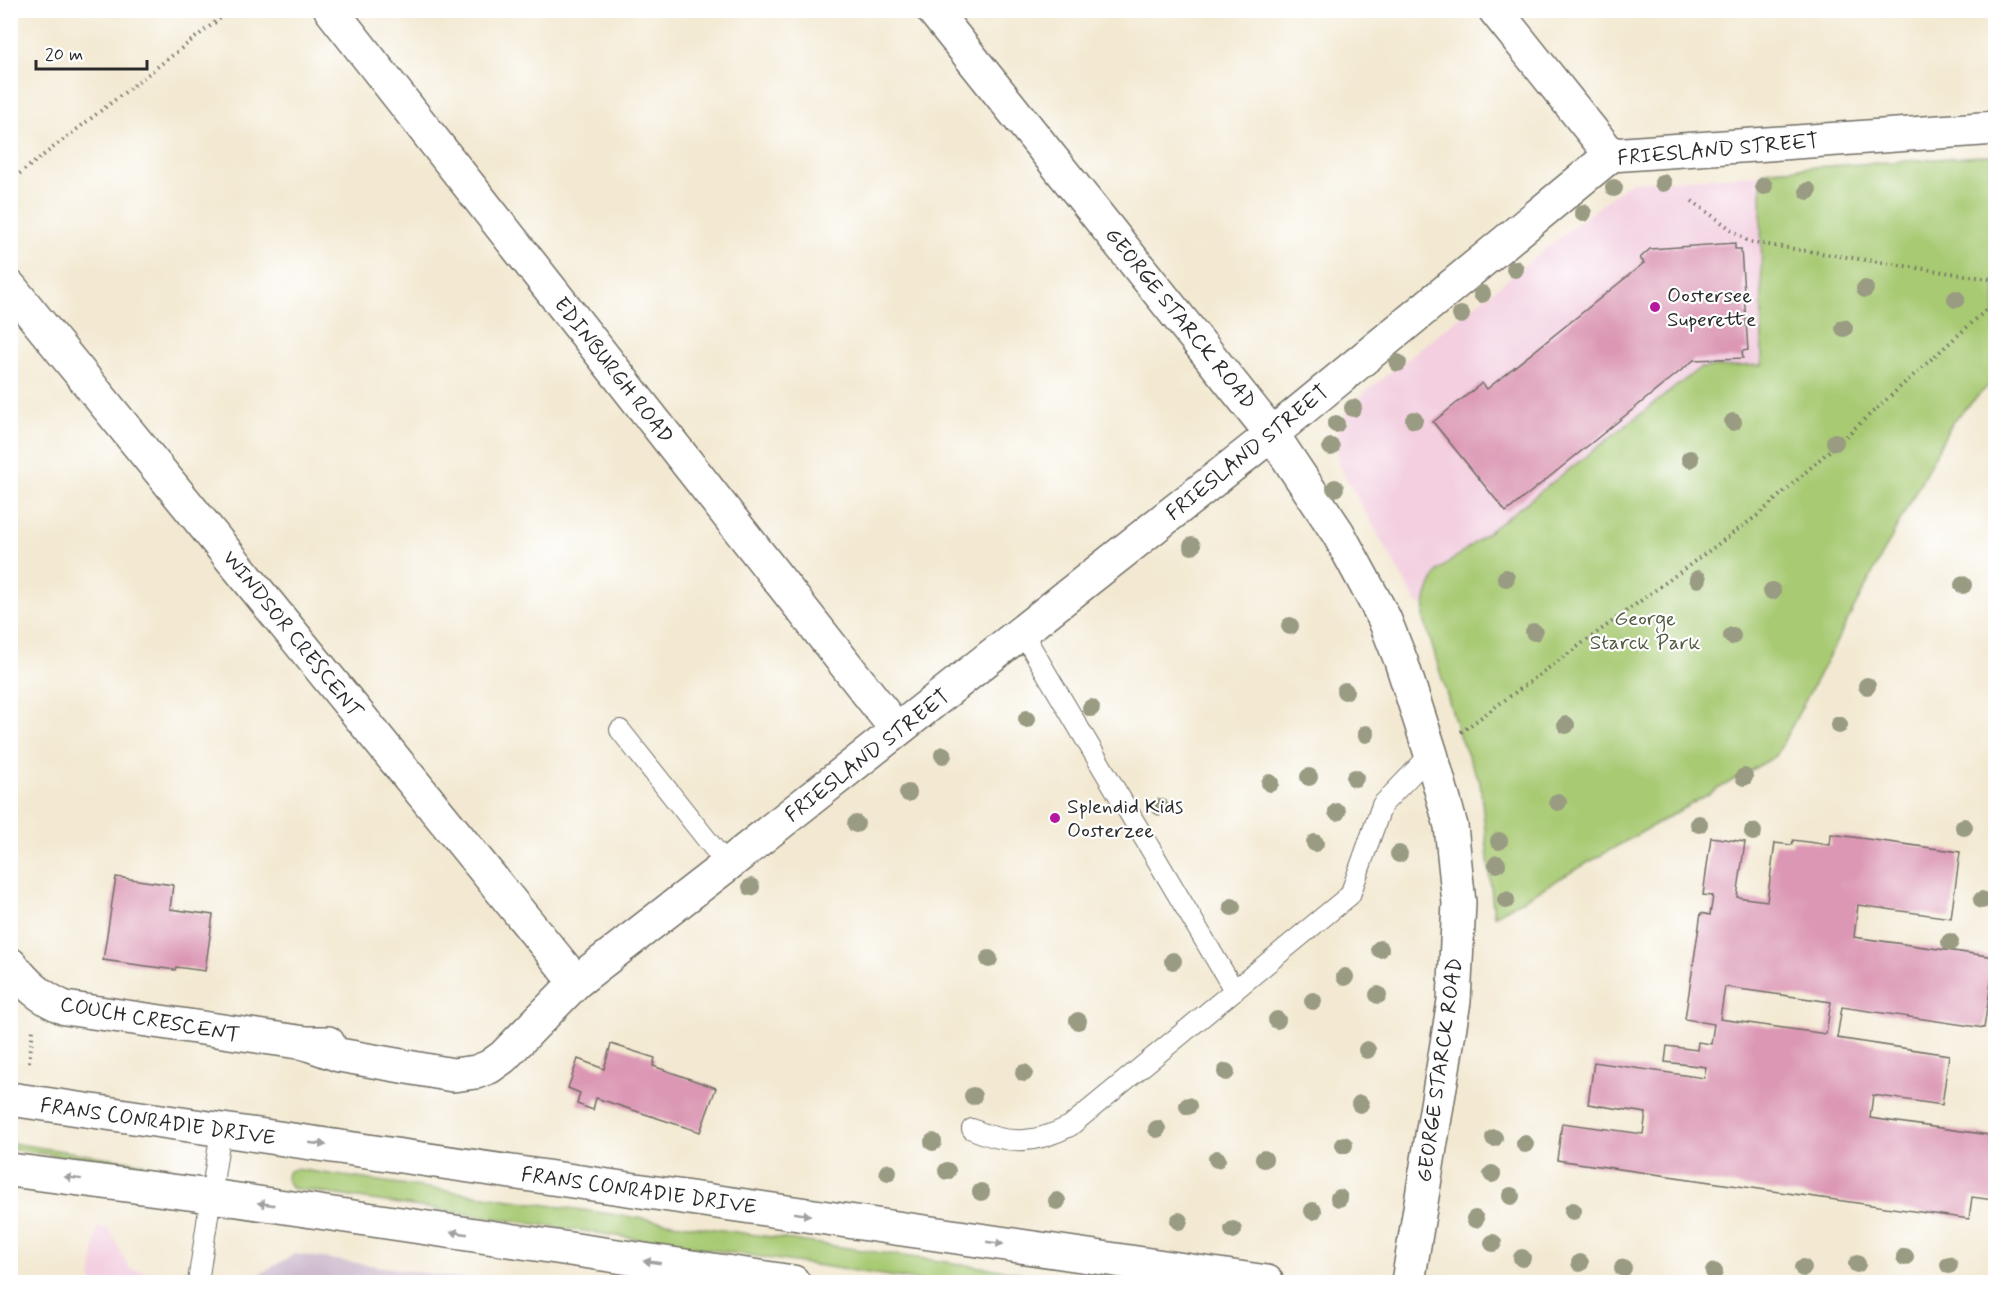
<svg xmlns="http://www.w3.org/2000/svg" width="2006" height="1293" viewBox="0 0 2006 1293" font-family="Mynerve,sans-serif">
  <rect width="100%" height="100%" fill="#fff"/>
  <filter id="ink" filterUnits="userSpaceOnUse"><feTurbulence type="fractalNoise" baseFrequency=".0167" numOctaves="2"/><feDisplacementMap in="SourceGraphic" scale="12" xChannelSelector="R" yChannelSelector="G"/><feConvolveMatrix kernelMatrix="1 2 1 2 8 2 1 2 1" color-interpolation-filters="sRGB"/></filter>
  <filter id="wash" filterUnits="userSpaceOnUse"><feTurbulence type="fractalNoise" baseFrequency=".008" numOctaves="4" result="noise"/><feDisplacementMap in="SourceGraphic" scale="24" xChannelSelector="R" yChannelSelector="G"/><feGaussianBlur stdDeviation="1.35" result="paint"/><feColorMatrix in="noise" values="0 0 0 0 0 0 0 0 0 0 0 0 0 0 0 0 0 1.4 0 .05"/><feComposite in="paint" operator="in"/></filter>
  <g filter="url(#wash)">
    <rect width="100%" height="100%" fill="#f3e9d2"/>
    <g fill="#f3cfe0">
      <path d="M1761,175l1,190 -62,3 -262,203 -9,16 -5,17 -6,1 -80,-141 -2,-26 3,-13 6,-12 8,-11 277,-220z"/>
      <path d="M97,1227l12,2 21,40 80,13h-119z"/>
    </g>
    <path fill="#cfbdcf" d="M295,1254l190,28h-233l1,-4z"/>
    <g fill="#a8ca73" stroke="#6a7a4f" stroke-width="1.5">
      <path d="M1995,155v224l-42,42 -177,335 -282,160 -14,-134 -20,-44 -36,-119c0,-19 5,-32 14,-48l262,-203 62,-3 -1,-190 8,-5z"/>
      <path d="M11,1143l132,20 -2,5 -130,-19z"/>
      <path d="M295,1169l790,113h-155l-639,-94 -5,-11 3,-6z"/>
    </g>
    <g id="blocks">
      <g fill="#db97b4" fill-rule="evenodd">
        <path d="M1735,243v6h6l7,101 -6,1 1,7 -49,2 -188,152 -73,-90 49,-39 5,6 157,-126 -4,-5 10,-9z"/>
        <path d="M1831,834l129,18 -9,66 -93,-13 -4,32 141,20 -11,71 -142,-21 -5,31 112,17 -7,50 -69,-10 -3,23 126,18v47l-3,17 -21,-3 -3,22 -412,-59 5,-37 81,11 3,-21 -58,-9 6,-42 110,16 2,-11 -41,-5 2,-16 30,4 1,-8 13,2 3,-20 -29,-5 16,-106 9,2 3,-19 -10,-1 8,-58 34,5 -8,55 30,4 8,-58 17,2 1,-5 37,5zM1725,987l106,15 -5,32 -106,-15z"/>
        <path d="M116,877l57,8 -3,24 43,6 -8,56 -29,-4 -1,3 -72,-10z"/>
        <path d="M611,1044l44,14 -2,8 63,22 -16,44 -104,-34 -3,12 -16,-6 3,-11 -12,-5 10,-29 26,10z"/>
      </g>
    </g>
  </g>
  <g filter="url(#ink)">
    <use href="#blocks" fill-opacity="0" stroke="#716e65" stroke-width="1.5"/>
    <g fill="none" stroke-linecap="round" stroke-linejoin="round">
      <defs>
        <g id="service">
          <path d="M1022,632l212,358"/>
          <path d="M620,730l107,135"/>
          <path d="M972,1129c36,16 63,15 98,-3l280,-231 32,-90 49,-51"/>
          <path d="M198,1282l23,-152"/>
        </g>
        <g id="minor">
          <path d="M331,10l566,720"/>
          <path d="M933,10l339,424 66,99 46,85 17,43 30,93 20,72 8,77 -5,98 -46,281"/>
          <path d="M1495,10l116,145"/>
          <path d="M10,287l566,695"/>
          <path d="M10,964c18,22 30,33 55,44l240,35h23"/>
          <path d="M305,1043l34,12 114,20 23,-3 13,-5 14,-10 73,-75 151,-117 545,-431 339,-279 385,-27"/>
        </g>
        <g id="secondary">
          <path d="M10,1099l1257,183"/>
          <path d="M10,1170l201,26 582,86"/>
        </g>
      </defs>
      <use href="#service" stroke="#716e65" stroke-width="22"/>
      <use href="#minor" stroke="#716e65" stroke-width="36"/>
      <use href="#secondary" stroke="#716e65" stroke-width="36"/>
      <g stroke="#716e65" stroke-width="4" stroke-dasharray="1.5 4.5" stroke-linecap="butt">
        <path d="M10,181l221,-171"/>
        <path d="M1692,201l57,41 247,38"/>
        <path d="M1461,732l297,-217 238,-214"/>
        <path d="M29,1062l4,-32"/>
      </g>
      <use href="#service" stroke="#fff" stroke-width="20"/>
      <use href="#minor" stroke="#fff" stroke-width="33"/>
      <use href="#secondary" stroke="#fff" stroke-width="33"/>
    </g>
    <g fill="#999b82">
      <circle cx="1663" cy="183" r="9"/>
      <circle cx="1764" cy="186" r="9"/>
      <circle cx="1614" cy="188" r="9"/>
      <circle cx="1808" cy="191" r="9"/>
      <circle cx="1583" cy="213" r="9"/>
      <circle cx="1515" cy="269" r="9"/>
      <circle cx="1865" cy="289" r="9"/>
      <circle cx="1482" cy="294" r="9"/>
      <circle cx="1956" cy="299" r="9"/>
      <circle cx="1461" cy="315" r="9"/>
      <circle cx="1844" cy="328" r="9"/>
      <circle cx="1398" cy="363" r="9"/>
      <circle cx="1353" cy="408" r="9"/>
      <circle cx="1414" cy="420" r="9"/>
      <circle cx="1733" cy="422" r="9"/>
      <circle cx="1336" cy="424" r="9"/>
      <circle cx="1835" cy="442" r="9"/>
      <circle cx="1331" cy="447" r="9"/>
      <circle cx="1690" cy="459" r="9"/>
      <circle cx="1335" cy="488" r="9"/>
      <circle cx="1192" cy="546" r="9"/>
      <circle cx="1506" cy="578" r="9"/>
      <circle cx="1698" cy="579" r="9"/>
      <circle cx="1963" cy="585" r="9"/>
      <circle cx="1772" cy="591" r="9"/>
      <circle cx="1290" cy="626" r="9"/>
      <circle cx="1534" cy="632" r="9"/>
      <circle cx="1732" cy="636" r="9"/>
      <circle cx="1867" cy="686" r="9"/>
      <circle cx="1345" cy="691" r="9"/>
      <circle cx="1091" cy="708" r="9"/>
      <circle cx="1027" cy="719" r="9"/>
      <circle cx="1566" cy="725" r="9"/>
      <circle cx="1839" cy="725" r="9"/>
      <circle cx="1366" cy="734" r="9"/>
      <circle cx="943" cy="755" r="9"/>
      <circle cx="1309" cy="777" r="9"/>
      <circle cx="1744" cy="777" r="9"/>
      <circle cx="1355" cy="778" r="9"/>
      <circle cx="1270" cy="783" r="9"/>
      <circle cx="908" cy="793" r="9"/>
      <circle cx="1558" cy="802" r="9"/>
      <circle cx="1160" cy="807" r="9"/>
      <circle cx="1337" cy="812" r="9"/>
      <circle cx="856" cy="824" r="9"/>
      <circle cx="1699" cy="824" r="9"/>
      <circle cx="1964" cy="827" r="9"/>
      <circle cx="1753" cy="832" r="9"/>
      <circle cx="1499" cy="841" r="9"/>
      <circle cx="1315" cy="843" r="9"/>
      <circle cx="1399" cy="854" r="9"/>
      <circle cx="1497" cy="864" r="9"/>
      <circle cx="751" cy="887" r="9"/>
      <circle cx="1506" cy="900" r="9"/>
      <circle cx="1982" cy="900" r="9"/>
      <circle cx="1232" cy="907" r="9"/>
      <circle cx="1950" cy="942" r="9"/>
      <circle cx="1380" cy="949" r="9"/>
      <circle cx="989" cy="959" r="9"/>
      <circle cx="1173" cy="961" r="9"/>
      <circle cx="1345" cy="977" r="9"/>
      <circle cx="1378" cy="995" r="9"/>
      <circle cx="1313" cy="1001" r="9"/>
      <circle cx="1277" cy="1020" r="9"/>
      <circle cx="1078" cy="1021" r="9"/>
      <circle cx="1367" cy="1050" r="9"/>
      <circle cx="1226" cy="1072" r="9"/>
      <circle cx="1024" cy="1073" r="9"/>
      <circle cx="973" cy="1096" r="9"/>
      <circle cx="1360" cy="1104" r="9"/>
      <circle cx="1188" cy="1106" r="9"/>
      <circle cx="1157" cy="1129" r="9"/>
      <circle cx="1494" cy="1138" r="9"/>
      <circle cx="933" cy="1142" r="9"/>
      <circle cx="1525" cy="1144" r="9"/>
      <circle cx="1344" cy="1145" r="9"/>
      <circle cx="1217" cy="1159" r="9"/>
      <circle cx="1264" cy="1159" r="9"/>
      <circle cx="947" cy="1171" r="9"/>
      <circle cx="888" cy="1172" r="9"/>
      <circle cx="1492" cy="1174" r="9"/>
      <circle cx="981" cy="1192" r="9"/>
      <circle cx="1511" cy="1196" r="9"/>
      <circle cx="1339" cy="1198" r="9"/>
      <circle cx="1057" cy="1201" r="9"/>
      <circle cx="1313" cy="1211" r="9"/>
      <circle cx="1573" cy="1211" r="9"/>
      <circle cx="1475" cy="1219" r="9"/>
      <circle cx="1179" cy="1221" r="9"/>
      <circle cx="1233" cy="1230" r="9"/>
      <circle cx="1493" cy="1243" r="9"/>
      <circle cx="1905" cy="1257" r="9"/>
      <circle cx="1522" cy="1258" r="9"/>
      <circle cx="1580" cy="1263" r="9"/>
      <circle cx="1857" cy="1264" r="9"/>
      <circle cx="1949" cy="1265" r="9"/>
      <circle cx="1623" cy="1268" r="9"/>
      <circle cx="1803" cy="1268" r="9"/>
      <circle cx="1714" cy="1272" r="9"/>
    </g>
    <defs><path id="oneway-solid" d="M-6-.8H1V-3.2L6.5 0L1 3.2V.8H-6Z" transform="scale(1.5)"/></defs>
    <g fill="#a0a0a0">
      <use href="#oneway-solid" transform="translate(318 1144) rotate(8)"/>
      <use href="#oneway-solid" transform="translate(73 1178) rotate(-173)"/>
      <use href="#oneway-solid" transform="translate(266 1204) rotate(-172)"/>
      <use href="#oneway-solid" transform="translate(802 1214) rotate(8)"/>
      <use href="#oneway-solid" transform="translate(459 1233) rotate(-172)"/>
      <use href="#oneway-solid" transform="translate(995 1243) rotate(8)"/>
      <use href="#oneway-solid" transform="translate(652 1262) rotate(-172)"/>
    </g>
  </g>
  <g fill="#b5179e" stroke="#fff" stroke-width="2">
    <circle cx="1655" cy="307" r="6"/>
    <circle cx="1055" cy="818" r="6"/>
  </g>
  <g text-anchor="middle" stroke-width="4.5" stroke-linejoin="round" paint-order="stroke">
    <g font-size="21" fill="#2b2b2b" stroke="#fff">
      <text transform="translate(1718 149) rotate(-5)" y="7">FRIESLAND STREET</text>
      <text transform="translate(1181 318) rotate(51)" y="7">GEORGE STARCK ROAD</text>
      <text transform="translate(614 370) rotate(52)" y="7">EDINBURGH ROAD</text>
      <text transform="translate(1247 452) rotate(-39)" y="7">FRIESLAND STREET</text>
      <text transform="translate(293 634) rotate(51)" y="7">WINDSOR CRESCENT</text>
      <text transform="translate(867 755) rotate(-38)" y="7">FRIESLAND STREET</text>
      <text transform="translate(150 1019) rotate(10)" y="7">COUCH CRESCENT</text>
      <text transform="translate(1439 1070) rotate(-82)" y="7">GEORGE STARCK ROAD</text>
      <text transform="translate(158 1121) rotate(8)" y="7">FRANS CONRADIE DRIVE</text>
      <text transform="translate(639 1190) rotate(8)" y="7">FRANS CONRADIE DRIVE</text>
    </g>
    <g font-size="21" fill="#2b2b2b" stroke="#fff" text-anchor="start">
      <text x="1667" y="302">Oostersee<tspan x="1667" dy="24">Superette</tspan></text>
      <text x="1067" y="813">Splendid Kids<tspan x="1067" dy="24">Oosterzee</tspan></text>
    </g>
    <g font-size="21" fill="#505b41" stroke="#fff">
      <text x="1645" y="625">George<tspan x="1645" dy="24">Starck Park</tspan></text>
    </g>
  </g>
  <rect width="2006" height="1293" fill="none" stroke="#fff" stroke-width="36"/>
  <path d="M36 60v9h111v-9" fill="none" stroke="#2b2b2b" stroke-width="3"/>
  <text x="45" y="60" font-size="18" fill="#2b2b2b" stroke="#ffffff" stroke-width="4.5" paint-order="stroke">20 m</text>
</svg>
